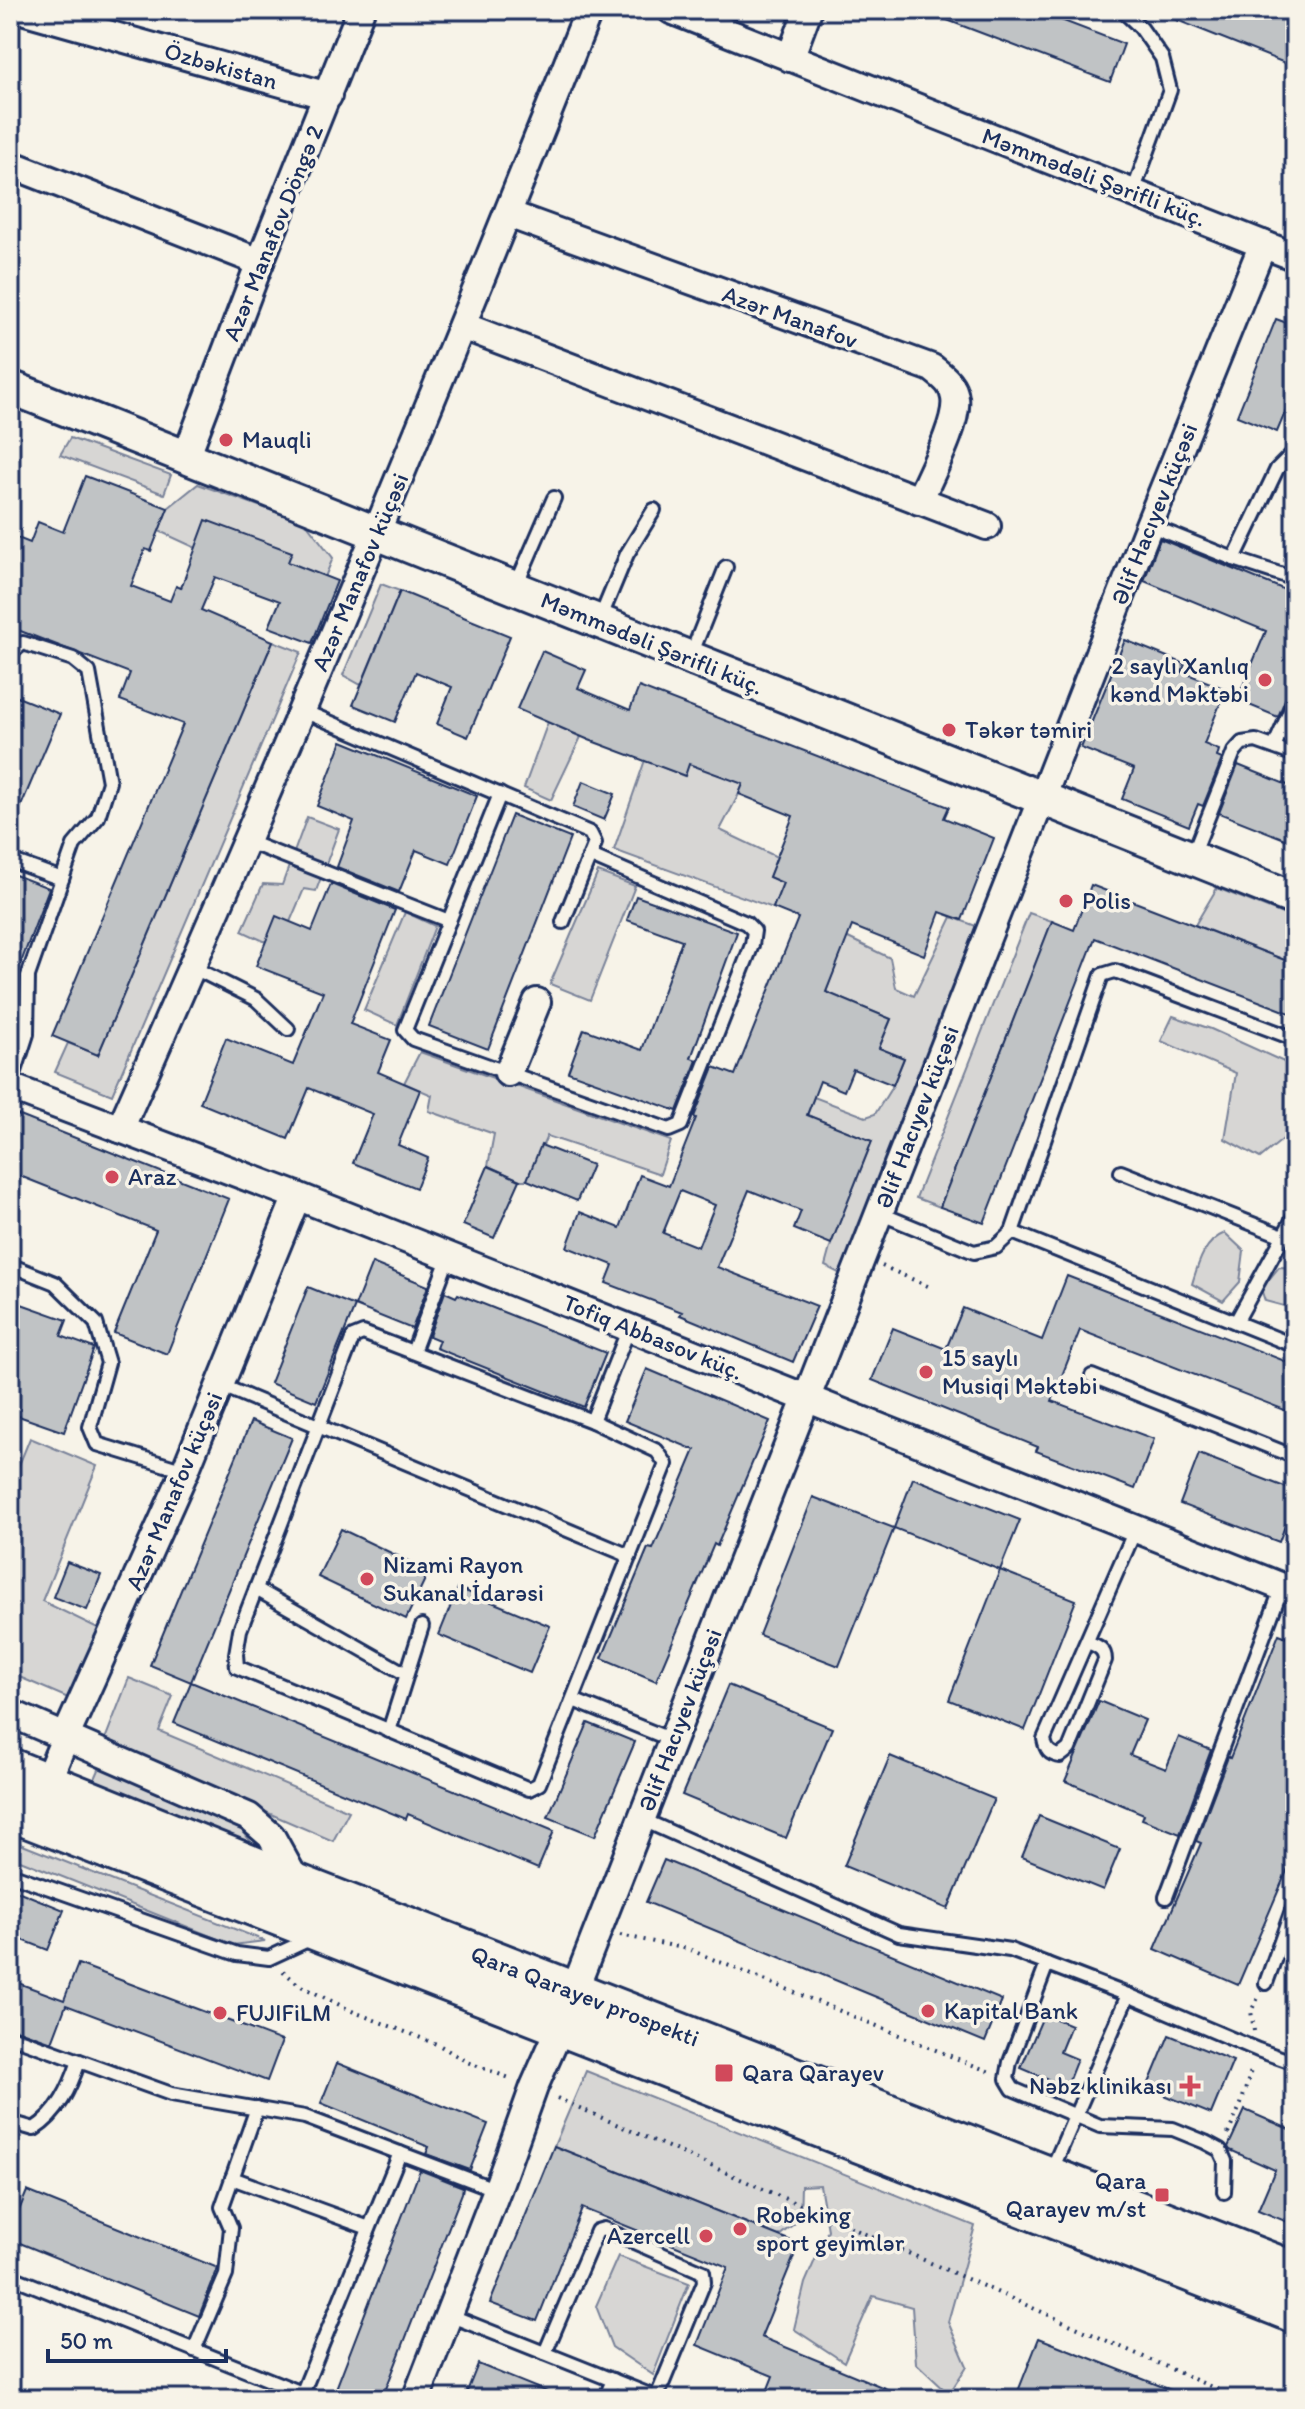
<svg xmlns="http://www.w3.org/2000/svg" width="1305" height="2409" viewBox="0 0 1305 2409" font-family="Itim,sans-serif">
  <rect width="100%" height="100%" fill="#f7f3e8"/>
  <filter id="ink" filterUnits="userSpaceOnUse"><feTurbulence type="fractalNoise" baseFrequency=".0125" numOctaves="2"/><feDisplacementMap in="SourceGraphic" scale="16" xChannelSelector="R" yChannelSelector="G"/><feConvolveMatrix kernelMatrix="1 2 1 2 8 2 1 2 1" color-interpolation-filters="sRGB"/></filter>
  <g filter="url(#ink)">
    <g fill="#d7d6d4" stroke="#798299" stroke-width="2">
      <path d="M70,438l101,37 -7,19 -104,-39z"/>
      <path d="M198,484l108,39 27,35 -8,19 -31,-13h-7l4,-12 -95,-4 -37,-17 9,-23z"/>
      <path d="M381,584l19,7 -39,94 -18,-10z"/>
      <path d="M273,641l28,11 -189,443 -57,-23 13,-29 30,12z"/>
      <path d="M548,722l33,15 -30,63 -27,-12z"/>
      <path d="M645,760l39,16 5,-12 60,5 -10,25 -19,36 57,27 -8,20 14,6 -10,25 -159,-58z"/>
      <path d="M307,817l32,12 -23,62 -12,-2 -14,33 -24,20 -24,-11 21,-47 19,1z"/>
      <path d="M598,872l37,14 -45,114 -40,-16z"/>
      <path d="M1217,888l78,31v45l-100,-39z"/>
      <path d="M405,912l30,14 -38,99 -33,-15z"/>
      <path d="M1029,913l23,8 -112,286 -24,-9z"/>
      <path d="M952,917l24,9 -131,350 -20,-10 6,-22 41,-103 -65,-26 7,-18 52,20 9,-3 18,-29 11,-27 -25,-10 12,-29 -65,-27 20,-55 44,21 6,30 18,8z"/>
      <path d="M1173,1016l38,13 84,38v59l-2,5 -33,27 -35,-19 11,-66 -75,-32z"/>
      <path d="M420,1052l251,89 -11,33 -113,-38 -20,44h-7l-32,-14 6,-32 -65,-23 3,-16 -28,-12z"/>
      <path d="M1225,1233l19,18 -4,31 -17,19 -31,-17c6,-20 12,-43 33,-51z"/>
      <path d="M1279,1267l16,1v41l-30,-8 -4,-12z"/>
      <path d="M30,1438l67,28 -55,135 58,28 -32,69 -58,-25v-186z"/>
      <path d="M129,1678l44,18 -14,35 190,80 -16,30 -229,-99z"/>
      <path d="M101,1765l136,59 18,23 -161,-66z"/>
      <path d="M10,1840l255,101 -32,4 -223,-89z"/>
      <path d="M586,2071l389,155 -27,96 19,44 -18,28 -33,-31 -4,-56 -39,-11 -29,66 -50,-33 11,-46 23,-53 -8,-45 -19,1 -1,33 -21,17 -225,-90z"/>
      <path d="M618,2256l71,27 -36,92 -41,-28 -16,-41z"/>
    </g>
    <g fill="#c0c3c5" stroke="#1b2f5e" stroke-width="2" fill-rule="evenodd">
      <path d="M926,10h109l89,34 -14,38 -184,-70z"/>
      <path d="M1154,10h141v57l-141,-56z"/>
      <path d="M1276,319l19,7v63l-18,43 -40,-16z"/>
      <path d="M85,476l83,32 -17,43 -6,-2 -14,37 39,15 6,-15 5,2 25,-68 86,32 -4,10 49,19 -25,62 -43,-16 11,-26 -65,-24 -14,33 72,31 -175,414 -46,-19 131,-312 -63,-24 10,-27 -120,-46v-92l20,8 8,-21 25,10z"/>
      <path d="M1160,539l135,55v81l-17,42 -41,-17 29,-69 -122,-50z"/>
      <path d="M400,591l110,45 -42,101 -31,-13 15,-37 -36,-15 -21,50 -42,-17z"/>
      <path d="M1125,640l60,24 -3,8 44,17 -22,55 15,6 -2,7 5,2 -19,47 -5,-2 -9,22 -67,-27 12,-30 -53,-21z"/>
      <path d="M542,651l44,19 -8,18 52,22 9,-23 310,120 -5,11 50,20 -32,82 -22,-8 -16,43 -72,-29 -26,66 65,27 -12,29 25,10 -11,27 -40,-16 -9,22 -24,-10 -13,34 65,26 -41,103 -37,-15 7,-18 -52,-21 -32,77 100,39 -24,56 -113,-47 2,-3 -76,-29 7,-18 -46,-18 13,-35 40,16 20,-53 29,11 27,-68 -2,-1 20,-50 21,8 63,-157 -25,-10 10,-25 -14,-6 24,-61 -54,-22 4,-10 -54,-20 -4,12 -96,-36 -72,-31zM680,1191l35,14 -17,42 -35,-14z"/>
      <path d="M10,694l50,20 -50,118z"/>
      <path d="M342,741l135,55 -27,68 -34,-14 -17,42 -62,-25 17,-46 -37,-15z"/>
      <path d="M1238,765l57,23v55l-76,-30z"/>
      <path d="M583,781l32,13 -11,26 -31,-13z"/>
      <path d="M512,815l58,23 -82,211 -59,-23z"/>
      <path d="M10,873l39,15 -38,101 -1,-1z"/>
      <path d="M331,884l64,26 -45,114 41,16 -13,32 42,18 -22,55 30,13 -12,30 -63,-25 20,-49 -64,-26 -21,51 -88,-36 26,-65 67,27 30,-73 -67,-26 20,-50 36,15z"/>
      <path d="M1091,885l204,79v51l-200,-77 -111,285 -44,-16 112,-286 22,9z"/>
      <path d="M636,896l101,36 -46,126 6,2 -20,51 -109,-39 16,-43 58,21 40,-110 -55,-20z"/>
      <path d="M10,1112l219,87 -62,155 -53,-21 42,-103 -146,-58z"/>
      <path d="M541,1145l51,20 -15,36 -50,-21z"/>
      <path d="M488,1166l32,14 -26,58 -31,-13z"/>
      <path d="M372,1263l56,23 -16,43 -57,-23z"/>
      <path d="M1067,1276l228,89v49l-215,-84 -28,71 102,38 -19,50 -99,-38 2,-4 -166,-67 21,-52 53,21 17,-41 79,32z"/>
      <path d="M308,1287l47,19 -39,96 -46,-19z"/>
      <path d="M445,1292l11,5 2,-3 148,59 -22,54 -148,-59 3,-8 -10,-4z"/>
      <path d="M10,1300l57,20 -6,16 33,12 -30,84 -54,-19z"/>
      <path d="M647,1369l123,52 -53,125 -3,-2 -58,137 -54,-23 46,-110 5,1 42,-99 -70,-29z"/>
      <path d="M251,1421l41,17 -101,244 -41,-17z"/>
      <path d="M1199,1454l96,37v8l-16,43 -99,-38z"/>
      <path d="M913,1478l107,42 -20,50 -106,-42z"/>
      <path d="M813,1497l81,31 -55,138 -80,-31z"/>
      <path d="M341,1529l88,42 -23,48 -88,-42z"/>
      <path d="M67,1562l34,13 -14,35 -34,-13z"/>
      <path d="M1000,1570l76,30 -51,130 -76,-30z"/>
      <path d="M458,1588l92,38 -20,47 -91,-38z"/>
      <path d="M1279,1634l16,6v212l-57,133 -83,-36 46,-106 -5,-2 32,-84 2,1z"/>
      <path d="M191,1682l363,149 -16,38 -130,-55 -2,5 -232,-96z"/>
      <path d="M728,1685l104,43 -46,110 -104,-43z"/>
      <path d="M1099,1701l46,19 -15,35 36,14 13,-32 32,13 -31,84 -38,-15 2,-5 -79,-33z"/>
      <path d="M588,1723l47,19 -40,94 -47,-19z"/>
      <path d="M890,1756l104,43 -46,110 -104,-43z"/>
      <path d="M1039,1816l81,33 -17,41 -81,-33z"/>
      <path d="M664,1860l338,140 -17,42 -339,-140z"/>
      <path d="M10,1888l54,22 -16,40 -38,-15z"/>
      <path d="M78,1964l204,77 -15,40 -201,-76 -14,37 -42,-15v-47l54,20z"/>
      <path d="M1044,2014l27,11 -11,27 17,7 -11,28 -45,-19z"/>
      <path d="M1169,2035l64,26 -22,53 -64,-26z"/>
      <path d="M337,2063l151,61 -18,46 -44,-16 3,-7 -108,-44z"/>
      <path d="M1245,2110l46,20 4,-8v103l-37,-15 17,-40 -45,-20 -2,-3z"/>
      <path d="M554,2146l245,98 -38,93 150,62h-147l9,-23 -76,-31 31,-78 -146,-59 -45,113 -47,-18z"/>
      <path d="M420,2170l43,17 -1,6 -80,206h-50z"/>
      <path d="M27,2191l191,77 -19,48 -189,-77v-7z"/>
      <path d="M1039,2338l152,60v1h-176z"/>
      <path d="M478,2364l84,34v1h-98z"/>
    </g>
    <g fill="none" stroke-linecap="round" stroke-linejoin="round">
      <defs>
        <g id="service">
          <path d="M1122,10l19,18 21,30 8,32 -37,102"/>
          <path d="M1149,525l85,34 61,20"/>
          <path d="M1234,559l43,-90 18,-18"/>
          <path d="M515,588l39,-90"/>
          <path d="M600,619l27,-65 27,-44"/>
          <path d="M10,654l13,-11 50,16 16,13 20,110 -11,35 -24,28 -46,131 -1,58 -17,53"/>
          <path d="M691,655l35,-88"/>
          <path d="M301,710l289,123 5,10 -32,79"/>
          <path d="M1274,747l21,-47"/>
          <path d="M500,794l-95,236 8,9 256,91 12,-5 71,-180 2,-14 -8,-8 -155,-67"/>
          <path d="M246,841l203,80"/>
          <path d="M1193,855l41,-103 8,-9 14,-2 39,14"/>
          <path d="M10,860l52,19"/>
          <path d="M192,967l64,32 32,30"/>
          <path d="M1121,1172l162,64"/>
          <path d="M879,1213l95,39 22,-5 16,-15 90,-257 13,-4 180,68"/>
          <path d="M1012,1232l283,114"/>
          <path d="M10,1265l45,18 41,40 12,40 -18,64 7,17 88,27"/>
          <path d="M1236,1322l59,-107"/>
          <path d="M363,1333l229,88 65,30 9,13 -127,320 -10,5 -292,-122 -1,-13 4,-24 113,-293z"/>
          <path d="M413,1352l36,-96"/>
          <path d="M1092,1376l203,81"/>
          <path d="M220,1385l410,171"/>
          <path d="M592,1421l37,-93"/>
          <path d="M256,1589l150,85"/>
          <path d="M1087,1642c10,4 18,6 18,18l-36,89 -9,7c-11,-2 -14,-6 -16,-17l92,-211"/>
          <path d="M573,1700l99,40"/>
          <path d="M389,1731l33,-105"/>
          <path d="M641,1819l258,115 111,16 37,14 -37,98 -3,17 6,10 87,37 73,3 32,13 15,8 5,11 -1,31"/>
          <path d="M10,1874l227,80 32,4 43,-20"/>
          <path d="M1166,1897l116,-310"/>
          <path d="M1047,1964l81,31"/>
          <path d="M1266,1983l29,-81"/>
          <path d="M10,2036l161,58 134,23 192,73"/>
          <path d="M10,2122l24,7c24,-15 36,-41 45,-68"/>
          <path d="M1050,2174l78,-179 130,55 37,13"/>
          <path d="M232,2178l137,50"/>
          <path d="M10,2276l292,117"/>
          <path d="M449,2315l211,84"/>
          <path d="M194,2350l32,-75 5,-47 -9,-21 35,-99"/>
          <path d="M545,2353l52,-122 7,-2 99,43 1,10 -48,117"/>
          <path d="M300,2399l100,-246"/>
          <path d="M605,2399l8,-19"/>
        </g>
        <g id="minor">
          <path d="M22,10l306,86"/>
          <path d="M671,10l624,247"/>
          <path d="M790,58l18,-48"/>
          <path d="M10,164l250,98"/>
          <path d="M508,214l424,154c11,9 21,15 23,30 4,24 -26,79 -36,103"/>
          <path d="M463,326l524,200"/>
          <path d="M186,457l74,-195 101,-252"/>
          <path d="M508,1073l29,-71"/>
          <path d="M10,1087l287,109 998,396"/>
          <path d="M120,1129c165,-369 319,-743 469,-1119"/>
          <path d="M10,1713l239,104 22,19 27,49"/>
          <path d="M41,1796l25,-60 119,-265 112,-275"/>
          <path d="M574,1991l575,-1466 114,-281"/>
          <path d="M416,2399l81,-209 37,-103 27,-61"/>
        </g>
        <path id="tertiary" d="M10,387l1285,512"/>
        <g id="primary">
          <path d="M10,1769l288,116 997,388"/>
          <path d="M10,1810l1285,502"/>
        </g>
      </defs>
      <use href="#service" stroke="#1b2f5e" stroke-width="18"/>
      <use href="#minor" stroke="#1b2f5e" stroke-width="32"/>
      <use href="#tertiary" stroke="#1b2f5e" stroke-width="38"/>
      <use href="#primary" stroke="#1b2f5e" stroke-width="46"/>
      <g stroke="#1b2f5e" stroke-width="4" stroke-dasharray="2 6" stroke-linecap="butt">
        <path d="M882,1266l48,21"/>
        <path d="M620,1935l68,14 302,123"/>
        <path d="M283,1971l16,14 55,27 85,33 28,17 45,17"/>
        <path d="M1254,2031l-3,-20 7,-13"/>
        <path d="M557,2098l682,301"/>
        <path d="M1228,2134l13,-30 11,-37"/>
      </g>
      <use href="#service" stroke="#f7f3e8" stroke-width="12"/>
      <use href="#minor" stroke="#f7f3e8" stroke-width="26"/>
      <use href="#tertiary" stroke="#f7f3e8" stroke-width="32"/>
      <use href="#primary" stroke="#f7f3e8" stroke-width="40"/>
    </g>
  </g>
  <g fill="#d1495b" stroke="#f7f3e8" stroke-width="3">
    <circle cx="226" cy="440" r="8"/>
    <circle cx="1265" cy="680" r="8"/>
    <circle cx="949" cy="730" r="8"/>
    <circle cx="1066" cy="901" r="8"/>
    <circle cx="112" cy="1177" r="8"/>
    <circle cx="926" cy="1372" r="8"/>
    <circle cx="367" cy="1579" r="8"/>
    <circle cx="928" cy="2011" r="8"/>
    <circle cx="220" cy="2013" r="8"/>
    <rect x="714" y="2063" width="20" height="20" rx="4"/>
    <path d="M1186 2074h8v8h8v8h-8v8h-8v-8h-8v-8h8z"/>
    <rect x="1154" y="2187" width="16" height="16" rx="4"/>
    <circle cx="740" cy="2229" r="8"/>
    <circle cx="706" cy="2236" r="8"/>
  </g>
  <g text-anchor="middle" stroke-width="7" stroke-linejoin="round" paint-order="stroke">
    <g font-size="24" fill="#1b2f5e" stroke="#f7f3e8">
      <text transform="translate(221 66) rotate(16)" y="8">Özbəkistan</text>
      <text transform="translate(1094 177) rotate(21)" y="8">Məmmədəli Şərifli küç.</text>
      <text transform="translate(273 233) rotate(-68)" y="8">Azər Manafov Döngə 2</text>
      <text transform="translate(790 317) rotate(20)" y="8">Azər Manafov</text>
      <text transform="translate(1154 514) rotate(-68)" y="8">Əlif Hacıyev küçəsi</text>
      <text transform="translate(360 572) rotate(-67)" y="8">Azər Manafov küçəsi</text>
      <text transform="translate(652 643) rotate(22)" y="8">Məmmədəli Şərifli küç.</text>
      <text transform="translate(917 1117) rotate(-69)" y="8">Əlif Hacıyev küçəsi</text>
      <text transform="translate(653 1337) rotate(22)" y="8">Tofiq Abbasov küç.</text>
      <text transform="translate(174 1491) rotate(-67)" y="8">Azər Manafov küçəsi</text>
      <text transform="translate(680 1720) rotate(-69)" y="8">Əlif Hacıyev küçəsi</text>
      <text transform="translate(585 1996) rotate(21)" y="8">Qara Qarayev prospekti</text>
    </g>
    <g font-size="24" fill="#1b2f5e" stroke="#f7f3e8" text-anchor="start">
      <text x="242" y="448">Mauqli</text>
      <text x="1249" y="674" text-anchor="end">2 saylı Xanlıq<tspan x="1249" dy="28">kənd Məktəbi</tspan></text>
      <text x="965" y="738">Təkər təmiri</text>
      <text x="1082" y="909">Polis</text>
      <text x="128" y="1185">Araz</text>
      <text x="942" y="1366">15 saylı<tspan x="942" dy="28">Musiqi Məktəbi</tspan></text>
      <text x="383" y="1573">Nizami Rayon<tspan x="383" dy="28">Sukanal İdarəsi</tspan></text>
      <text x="944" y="2019">Kapital Bank</text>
      <text x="236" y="2021">FUJIFiLM</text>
      <text x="742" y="2081">Qara Qarayev</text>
      <text x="1172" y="2094" text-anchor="end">Nəbz klinikası</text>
      <text x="1146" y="2189" text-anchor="end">Qara<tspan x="1146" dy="28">Qarayev m/st</tspan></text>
      <text x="756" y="2223">Robeking<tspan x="756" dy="28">sport geyimlər</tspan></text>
      <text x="690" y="2244" text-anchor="end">Azercell</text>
    </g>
  </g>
  <rect width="1305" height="2409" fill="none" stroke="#f7f3e8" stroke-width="40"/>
  <rect x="20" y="20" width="1265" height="2369" fill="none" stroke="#1b2f5e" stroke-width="3" filter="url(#ink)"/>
  <path d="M48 2349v12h178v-12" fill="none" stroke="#1b2f5e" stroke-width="4"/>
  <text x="60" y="2349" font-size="24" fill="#1b2f5e" stroke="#f7f3e8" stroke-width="6" paint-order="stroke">50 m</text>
</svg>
